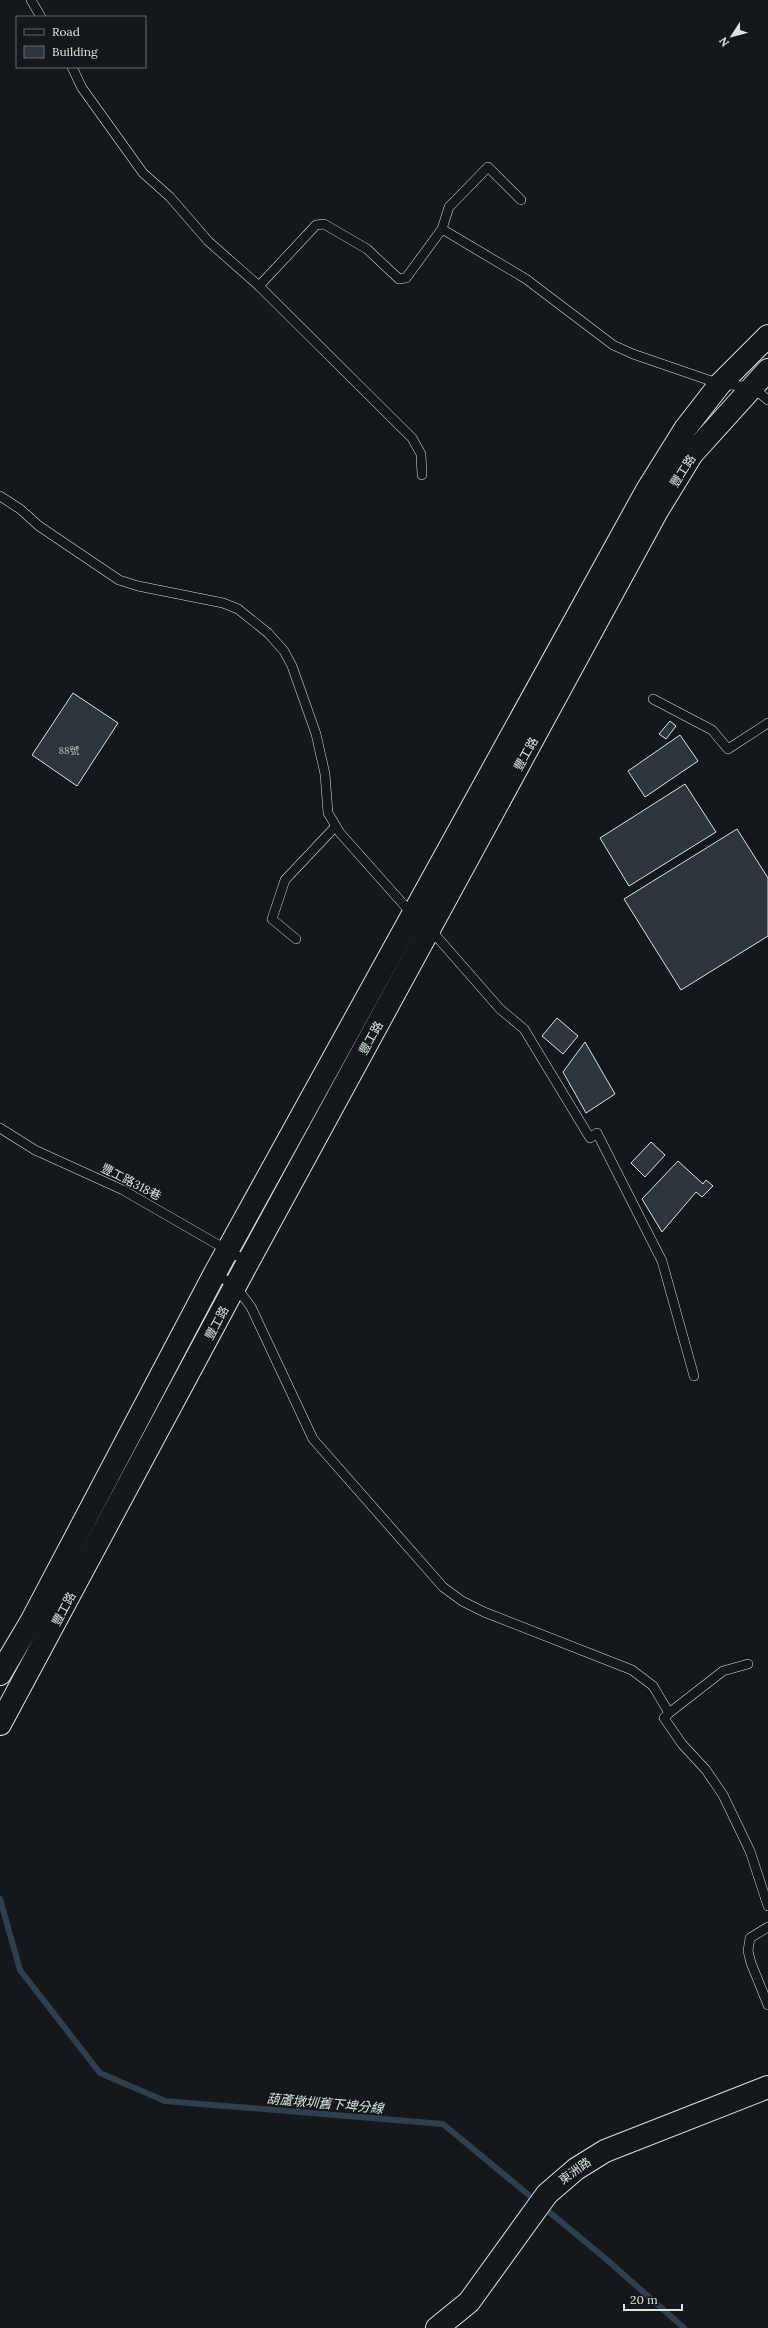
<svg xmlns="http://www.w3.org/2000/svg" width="768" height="2328" viewBox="0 0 768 2328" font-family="Lora,'Noto Sans TC',serif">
  <rect width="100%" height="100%" fill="#14181c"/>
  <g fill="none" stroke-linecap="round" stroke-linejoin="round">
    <path stroke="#2f3f4d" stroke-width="6" d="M0,1899l20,71 80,103 65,28 278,23 163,135 78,69"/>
  </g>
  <g fill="#2c363c" stroke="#d8e6dc">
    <path d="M73,693l45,30 -41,63 -45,-31z"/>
    <path d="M670,721l6,5 -10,13 -7,-5z"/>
    <path d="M680,735l18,26 -53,36 -17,-26z"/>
    <path d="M685,784l31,48 -87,54 -29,-48z"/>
    <path d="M737,829l31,49v58l-87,54 -57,-91z"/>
    <path d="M557,1018l21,18 -15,18 -21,-18z"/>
    <path d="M585,1042l30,52 -29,19 -23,-41z"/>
    <path d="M651,1142l14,13 -20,22 -14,-14z"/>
    <path d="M678,1161l25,23 3,-4 7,6 -11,11 -6,-5 -34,40 -20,-33z"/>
  </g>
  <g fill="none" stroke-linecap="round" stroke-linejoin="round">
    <defs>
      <g id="service">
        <path d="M31,0l10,17"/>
        <path d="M72,67l10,21 61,85 27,24 38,44 51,45 57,-61 8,-1 43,25 32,30 7,-1 36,-49 84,50 87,66 20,9 87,30 32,3 16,13"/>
        <path d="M442,229l7,-22 39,-40 33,33"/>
        <path d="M259,286l153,152 9,16 1,21"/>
        <path d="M0,496l20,13 19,17 80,54 19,6 85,17 15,6 30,24 16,18 8,15 24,68 9,40 3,39 12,20 72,81"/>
        <path d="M653,699l59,31 16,19 40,-26"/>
        <path d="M430,929l70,80 24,20 66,109 7,-5 65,128 32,115"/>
        <path d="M296,939l-24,-20 13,-39 50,-53"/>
        <path d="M0,1128l35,22 88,40 125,72"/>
        <path d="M215,1273l21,14 15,20 62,132 130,148 19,14 22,11 148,58 21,16 16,27 -5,5 18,26 24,26 17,25 27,56 18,55"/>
        <path d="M669,1713l54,-42 25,-7"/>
        <path d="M768,1927l-18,11 -2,13 3,12 17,42"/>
      </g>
      <g id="tertiary">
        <path d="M0,1674l32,-54 183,-347 432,-783 38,-61 35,-45 48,-48"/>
        <path d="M0,1724l248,-462 409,-751 35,-57 76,-84"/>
        <path d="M437,2328l32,-26 78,-108 29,-25 29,-18 163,-64"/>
      </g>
    </defs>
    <use href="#service" stroke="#d8e6dc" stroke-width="10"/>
    <use href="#tertiary" stroke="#d8e6dc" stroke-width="24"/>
    <use href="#service" stroke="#14181c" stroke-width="9"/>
    <use href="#tertiary" stroke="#14181c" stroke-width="22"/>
  </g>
  <g text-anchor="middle" stroke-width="3" stroke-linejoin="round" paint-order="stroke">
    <g font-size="10" fill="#adbab4">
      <text x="69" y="754">88號</text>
    </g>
    <g font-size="12" fill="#d8e6dc" stroke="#14181c">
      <text transform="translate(683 471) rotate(-57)" y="4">豐工路</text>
      <text transform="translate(526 754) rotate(-61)" y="4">豐工路</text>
      <text transform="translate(371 1038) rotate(-61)" y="4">豐工路</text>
      <text transform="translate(131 1182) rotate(27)" y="4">豐工路318巷</text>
      <text transform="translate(217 1323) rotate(-62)" y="4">豐工路</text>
      <text transform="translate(64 1609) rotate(-62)" y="4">豐工路</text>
      <text transform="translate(575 2171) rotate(-36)" y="4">東洲路</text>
    </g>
    <g font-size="13" font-style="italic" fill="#d8e6dc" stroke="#14181c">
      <text transform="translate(325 2103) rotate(5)" y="5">葫蘆墩圳舊下埤分線</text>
    </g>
  </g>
  <rect x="16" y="16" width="130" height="52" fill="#14181c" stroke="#626a69"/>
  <rect x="24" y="29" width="20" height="6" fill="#14181c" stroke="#626a69"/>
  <text x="52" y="36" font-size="12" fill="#d8e6dc">Road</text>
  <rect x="24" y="46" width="20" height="12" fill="#2c363c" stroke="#626a69"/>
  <text x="52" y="56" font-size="12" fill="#d8e6dc">Building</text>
  <g transform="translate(732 36) rotate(234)" stroke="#14181c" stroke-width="3" paint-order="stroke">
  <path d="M0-3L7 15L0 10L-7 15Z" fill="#d8e6dc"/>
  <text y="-6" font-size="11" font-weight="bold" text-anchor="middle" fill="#d8e6dc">N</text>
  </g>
  <path d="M624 2304v6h58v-6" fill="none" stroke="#d8e6dc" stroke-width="2"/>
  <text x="630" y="2304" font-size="12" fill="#d8e6dc" stroke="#14181c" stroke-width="3" paint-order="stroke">20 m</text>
</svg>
